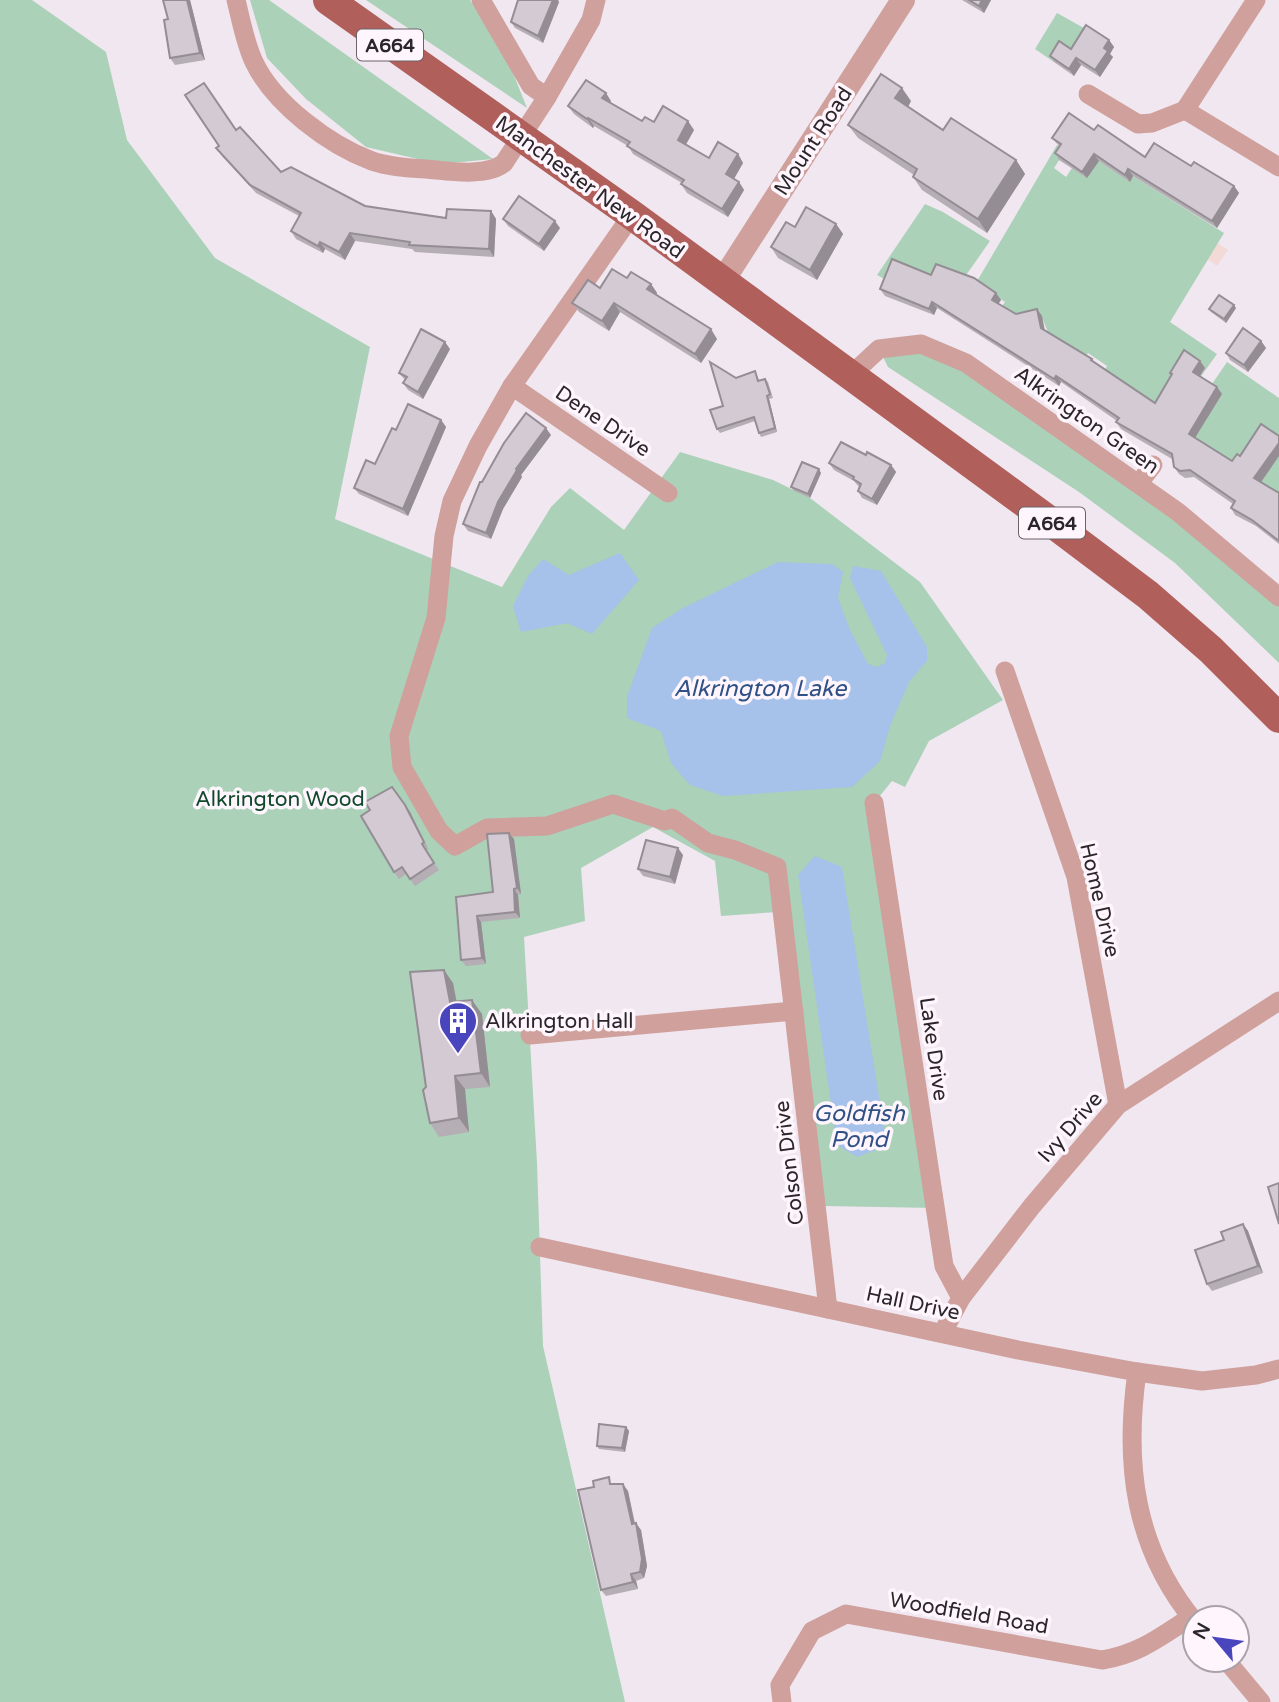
<svg xmlns="http://www.w3.org/2000/svg" width="1279" height="1702" viewBox="0 0 1279 1702" font-family="'Varela Round',sans-serif">
  <rect width="100%" height="100%" fill="#f1e7f0"/>
  <path fill="#f4dad6" d="M1207,236l21,14 -11,16 -9,-6 -4,6z"/>
  <g fill="#abd1b8">
    <path d="M0,0h32l74,52 21,88 88,118 155,89 -35,172 167,68 49,-80 19,-19 54,42 56,-78 93,28 37,18 110,84 83,118 -74,41 -24,46 -13,-6 -18,22 61,405 -112,-2 -45,-294 -57,4 -6,-55 -62,-34 -72,41 4,53 -61,16 13,226 6,183 82,356h-625z"/>
    <path d="M250,0h19l224,159 -54,5 -73,-17 -60,-48 -39,-41z"/>
    <path d="M366,0h104l39,63 18,45z"/>
    <path d="M1057,13l34,19 -37,30 -19,-13z"/>
    <path d="M1057,145l8,6 -11,17 12,9 6,-9 27,-7 30,20 4,-5 91,57 -54,89 47,32 -41,57 -18,2 -64,-25 13,-22 -19,-13 -7,10 -31,-26 -7,-17 -15,6 -28,-17 5,-7 -29,-19z"/>
    <path d="M925,204l18,8 47,29 -33,47 -22,-6h-45l-13,-7z"/>
    <path d="M921,344l218,139 140,119v61l-104,-100 -96,-71 -191,-125 -9,-18z"/>
    <path d="M1227,362l52,36v100l-86,-57 -4,-23z"/>
  </g>
  <g fill="#a6c1ea">
    <path d="M620,553l19,27 -47,54 -25,-11 -46,9 -8,-26 15,-30 15,-17 26,16z"/>
    <path d="M778,562l54,2 11,8 -5,26 12,32 18,34 9,3 8,-4 2,-8 -37,-77 3,-12 28,5 46,76v14l-18,21 -19,44 -10,35 -28,26 -129,9 -33,-11 -19,-22 -10,-32 -34,-13v-21l25,-69 31,-20z"/>
    <path d="M815,856l27,11 45,279 -30,11 -20,-12 -39,-270z"/>
  </g>
  <g fill="none" stroke-linecap="round" stroke-linejoin="round">
    <g stroke="#cfa09c" stroke-width="19">
      <path d="M236,0c5,20 9,43 18,62 20,42 75,83 118,99 20,7 43,7 64,9 19,2 53,6 68,-7l43,-66 44,-77 5,-20"/>
      <path d="M481,0l50,86 16,11"/>
      <path d="M1088,94l50,30 14,-1 33,-13"/>
      <path d="M1185,110l71,-110"/>
      <path d="M1185,110l94,57"/>
      <path d="M632,215l-120,171 -34,60 -26,55 -8,35 -8,82 -37,118 3,31 37,64 16,15 32,-18 60,-2 66,-22 52,17 7,-3 36,25 27,7 42,17 51,442"/>
      <path d="M852,374l27,-25 42,-5 45,19 212,149 101,85"/>
      <path d="M512,386l156,107"/>
      <path d="M1139,483l14,-18"/>
      <path d="M1005,671l71,206 42,228"/>
      <path d="M874,803l70,463 17,32"/>
      <path d="M530,1035l264,-24"/>
      <path d="M540,1247l478,103 119,22 65,9 54,-6 23,-6"/>
      <path d="M943,1332l18,-34 71,-92 86,-101 161,-104"/>
      <path d="M1137,1372c-13,92 -3,176 58,250"/>
      <path d="M1226,1660l35,42"/>
      <path d="M782,1702l-2,-17 32,-54 34,-17 256,46c37,-6 58,-23 89,-43"/>
    </g>
    <path stroke="#cfa09c" stroke-width="24" d="M722,282l181,-282"/>
    <path stroke="#b15f5b" stroke-width="30" d="M328,0l304,215 415,304 101,76 63,55 68,68"/>
  </g>
  <g fill="#b5aeb5">
    <path d="M163,0h27l15,60 -30,5 -5,-7 -2,-39z"/>
    <path d="M518,0h40l1,2 -16,41 -28,-15 -4,-6z"/>
    <path d="M962,0h29l-7,13z"/>
    <path d="M1109,40l5,7 -4,7 3,3 -13,20 -19,-12 -7,11 -20,-14 -4,-6 21,-7z"/>
    <path d="M611,101l-1,1 32,19 52,9 -8,14 23,14 29,-4 5,9 -9,16 5,3 5,8 -16,27 -41,-24 -6,-9 1,-1 -49,-29 -5,-8 -34,-20 -1,2 -19,-14 -6,-8z"/>
    <path d="M911,101l-3,6 35,23 73,30 9,14 -38,59 -65,-43 -9,-13 1,-2 -56,-37 -10,-13z"/>
    <path d="M236,130l45,42 84,34 81,12 45,-7 5,8 -2,38 -79,-5 -3,-3 -57,-8 -10,19 -20,-11 -2,4 -27,-14 -5,-8 8,-15 -43,-23 -34,-37 -6,-8z"/>
    <path d="M1094,130l51,27 46,9 43,20 5,7 -22,35 -84,-52 -3,6 -31,-21 -12,17 -28,-18 -4,-7 4,-7 -7,-8z"/>
    <path d="M503,219l57,9 -16,23 -36,-25z"/>
    <path d="M836,224l7,10 -26,46 -39,-22 -7,-11 24,-20z"/>
    <path d="M931,275l65,18 5,7 -3,4 18,10 21,-5 5,7 3,14 47,29 3,5 60,39 16,-28 -1,-2 30,-12 5,7 -6,8 18,11 5,7 -27,44 37,23 47,-25v20l-18,26 18,11v51l-23,-18 -21,-11 -4,-7 2,-4 -39,-27 -9,1 -6,-4 -5,-7 -2,-8 -51,-30 -5,-7 1,-1 -56,-39 -2,4 -122,-78 -3,7 -49,-19 -5,-7z"/>
    <path d="M627,278l24,6 6,9 -1,2 61,44 -16,24 -81,-51 -11,19 -30,-19 -7,-9z"/>
    <path d="M1236,308l-10,15 -15,-11 -2,-3z"/>
    <path d="M1261,341l5,7 -18,24 -18,-12 -4,-7z"/>
    <path d="M450,349l-27,50 -15,-9 -5,-7 2,-3 -6,-7z"/>
    <path d="M755,371l4,9 6,-1 3,3 5,16 -4,1 8,33 -16,5 -2,-4 -4,-12 -35,12 -3,-4 6,-23 13,-28z"/>
    <path d="M441,420l5,7 -38,89 -49,-22 -5,-6 21,-24 21,-34z"/>
    <path d="M551,435l-30,40 1,2 -19,32 -12,30 -23,-8 -5,-7 19,-42z"/>
    <path d="M866,455l25,10 5,7 -19,33 -15,-7 -4,-7 1,-4 -5,-6 -20,-11 -5,-7z"/>
    <path d="M821,473l-11,25 -16,-7 -3,-4z"/>
    <path d="M392,787l18,25 18,37 -2,2 13,19 -24,16 -9,-12 -7,5 -5,-7 -24,-62z"/>
    <path d="M514,839l7,55 -3,1 2,23 -39,4 5,42 -20,2 -5,-6 -5,-63 37,-5z"/>
    <path d="M683,855l-8,29 -32,-8 -5,-7z"/>
    <path d="M453,983l4,19 25,12 8,73 -25,2 4,43 -30,5 -9,-14 -4,-36z"/>
    <path d="M1243,1224l5,7 15,42 -51,18 -5,-7 17,-44z"/>
    <path d="M626,1427l3,4 -4,21 -26,-3 -2,-3z"/>
    <path d="M614,1484l14,7 7,32 6,7 6,36 -3,12 -8,3 2,8 -32,7 -5,-6z"/>
  </g>
  <g fill="#948d94">
    <path d="M187,0h3l15,60 -5,-7z"/>
    <path d="M553,0h5l1,2 -16,41 -5,-7z"/>
    <path d="M982,0h9l-7,13 -5,-7z"/>
    <path d="M1109,40l5,7 -4,7 3,3 -13,20 -5,-7 9,-22z"/>
    <path d="M1076,58l5,7 -7,11 -5,-7z"/>
    <path d="M902,88l9,13 -6,11 -10,-14z"/>
    <path d="M606,93l5,8 -3,5 -6,-8z"/>
    <path d="M588,118l6,8 -1,2 -6,-9z"/>
    <path d="M688,121l6,9 -10,18 -6,-8z"/>
    <path d="M738,154l5,9 -11,19 -6,-8z"/>
    <path d="M1094,154l5,7 -12,17 -5,-6z"/>
    <path d="M1016,160l9,14 -38,59 -9,-14z"/>
    <path d="M1128,169l5,7 -3,6 -5,-7z"/>
    <path d="M739,182l5,8 -16,27 -6,-8z"/>
    <path d="M1234,186l5,7 -22,35 -5,-7z"/>
    <path d="M491,211l5,8 -2,38 -5,-8z"/>
    <path d="M555,221l5,7 -16,23 -5,-7z"/>
    <path d="M836,224l7,10 -26,46 -7,-10z"/>
    <path d="M350,233l5,8 -10,19 -6,-8z"/>
    <path d="M320,242l5,7 -2,4 -5,-7z"/>
    <path d="M651,284l6,9 -3,5 -7,-9z"/>
    <path d="M996,293l5,7 -5,7 -4,-7z"/>
    <path d="M932,302l5,6 -3,7 -5,-6z"/>
    <path d="M614,303l6,9 -11,19 -7,-10z"/>
    <path d="M1234,305l2,3 -10,15 -2,-4z"/>
    <path d="M1037,309l5,7 3,18 -4,-6z"/>
    <path d="M711,329l6,10 -16,24 -6,-9z"/>
    <path d="M1261,341l5,7 -18,24 -4,-7z"/>
    <path d="M445,342l5,7 -27,50 -5,-7z"/>
    <path d="M1200,361l5,7 -7,11 -5,-7z"/>
    <path d="M1056,376l5,6 -2,4 -5,-7z"/>
    <path d="M1217,387l5,7 -29,47 -4,-7z"/>
    <path d="M767,396l2,3 8,33 -2,-4z"/>
    <path d="M441,420l5,7 -38,89 -5,-7z"/>
    <path d="M546,428l5,7 -30,40 1,2 -19,32 -12,30 -5,-6 12,-31 18,-33z"/>
    <path d="M1279,443v13l-20,29 -5,-7z"/>
    <path d="M891,465l5,7 -19,33 -5,-6z"/>
    <path d="M819,469l2,4 -11,25 -2,-4z"/>
    <path d="M405,805l5,7 18,37 -4,-7z"/>
    <path d="M509,833l5,6 7,55 -4,-6z"/>
    <path d="M678,848l5,7 -8,29 -5,-7z"/>
    <path d="M514,889l4,6 2,23 -5,-6z"/>
    <path d="M477,916l4,6 5,42 -4,-6z"/>
    <path d="M444,970l9,13 6,33 -9,-14z"/>
    <path d="M472,1000l10,14 8,73 -9,-14z"/>
    <path d="M455,1076l10,13 4,43 -10,-14z"/>
    <path d="M1243,1224l5,7 15,42 -5,-7z"/>
    <path d="M626,1427l3,4 -4,21 -3,-4z"/>
    <path d="M623,1484l5,7 8,40 -4,-7z"/>
    <path d="M636,1523l5,7 6,36 -3,12 -4,-6z"/>
    <path d="M631,1574l5,7 2,8 -5,-7z"/>
  </g>
  <g fill="#d3cad3" stroke="#948d94" stroke-width="2">
    <path d="M163,0h24l13,53 -30,5 -6,-38 4,-1z"/>
    <path d="M518,0h35l-15,36 -27,-14z"/>
    <path d="M969,0h13l-3,6z"/>
    <path d="M1086,25l23,15 -5,8 4,3 -13,19 -19,-12 -7,11 -19,-13 9,-15 12,8z"/>
    <path d="M881,74l21,14 -7,10 48,32 8,-12 65,42 -38,59 -65,-42 4,-8 -69,-44z"/>
    <path d="M586,80l20,13 -4,5 40,23 3,-4 9,5 9,-16 25,15 -10,19 31,18 9,-16 20,12 -12,20 13,8 -17,27 -41,-25 3,-4 -57,-34 3,-4 -42,-24 -1,1 -19,-13z"/>
    <path d="M204,83l32,47 4,-3 41,45 10,-5 74,39 81,12 1,-9 44,2 -2,38 -80,-4 1,-3 -60,-9 -11,19 -19,-10 -2,4 -27,-15 10,-18 -51,-28 -34,-37 3,-2 -34,-51z"/>
    <path d="M1069,113l25,17 4,-5 47,32 9,-14 37,23 3,-4 40,24 -22,35 -84,-52 -3,6 -31,-21 -12,18 -27,-19 6,-9 -9,-6z"/>
    <path d="M519,196l36,25 -16,23 -36,-25z"/>
    <path d="M806,207l30,17 -26,46 -39,-23 15,-25 9,5z"/>
    <path d="M892,259l39,16 5,-11 38,14 22,15 -4,7 24,14 21,-5 4,19 51,31 -1,1 64,43 17,-29 -2,-1 14,-23 16,11 -7,11 24,15 -28,47 43,27 5,-7 3,2 21,-32 18,12v7l-25,35 25,15v48l-27,-21 -21,-12 4,-7 -45,-31 -10,1 -6,-4 -2,-13 -56,-32 3,-4 -63,-42 -2,3 -122,-77 -3,7 -49,-20z"/>
    <path d="M612,269l15,9 4,-6 20,12 -4,5 64,40 -16,25 -81,-51 -12,18 -30,-18 16,-23 12,8z"/>
    <path d="M1219,295l15,10 -10,14 -15,-10z"/>
    <path d="M1243,328l18,13 -17,24 -18,-12z"/>
    <path d="M421,329l24,13 -27,50 -15,-9 4,-6 -8,-4z"/>
    <path d="M710,362l26,16 19,-7 3,10 7,-2 5,15 -3,2 8,32 -16,5 -5,-16 -37,12 -7,-19 13,-4z"/>
    <path d="M408,404l33,16 -38,89 -49,-21 12,-28 9,4 17,-36 4,2z"/>
    <path d="M526,413l20,15 -30,41 1,1 -19,32 -12,31 -23,-9 17,-42h2l22,-39z"/>
    <path d="M841,442l25,13 1,-3 24,13 -19,34 -14,-8 3,-7 -8,-5 1,-2 -25,-14z"/>
    <path d="M802,462l17,7 -11,25 -17,-7z"/>
    <path d="M392,787l13,18 19,37 -2,2 12,19 -24,16 -8,-12 -8,5 -33,-56 9,-6 -5,-8z"/>
    <path d="M509,833l8,55 -3,1 1,23 -38,4 5,42 -21,2 -5,-63 37,-5 -6,-58z"/>
    <path d="M646,840l32,8 -8,29 -32,-8z"/>
    <path d="M444,970l6,32 22,-2 9,73 -26,3 4,42 -29,5 -7,-33 3,-3 -16,-115z"/>
    <path d="M1279,1183v41l-11,-37z"/>
    <path d="M1243,1224l15,42 -51,18 -12,-34 29,-10 -3,-8z"/>
    <path d="M599,1424l27,3 -4,21 -25,-2z"/>
    <path d="M609,1477l1,7h13l9,40 4,-1 6,36 -2,13 -9,2 2,8 -32,8 -23,-100 16,-3 -1,-6z"/>
  </g>
  <defs>
    <symbol id="building-pin" viewBox="-11 -11 22 30"><path d="M0 17L-7.5 6A9.5 9.5 0 1 1 7.5 6Z" fill="#4945bc" stroke="#fef5fd"/><path d="M-4-6H4V6H1V3H-1V6H-4ZM-2.5-4.3h1.7v1.8h-1.7ZM.8-4.3h1.7v1.8H.8ZM-2.5-1h1.7V.8h-1.7ZM.8-1h1.7V.8H.8Z" fill="#fff"/></symbol>
  </defs>
  <g fill-rule="evenodd">
    <use href="#building-pin" x="436" y="999" width="44" height="60"/>
  </g>
  <g text-anchor="middle" stroke-width="7" stroke-linejoin="round" paint-order="stroke">
    <g fill="#fef5fd" stroke="#6a6469" stroke-width="2">
      <rect x="357" y="29.5" width="66" height="31" rx="5"/>
      <rect x="1019" y="507.5" width="66" height="31" rx="5"/>
    </g>
    <g font-size="19" font-weight="bold" fill="#2a262a">
      <text x="390" y="52">A664</text>
      <text x="1052" y="530">A664</text>
    </g>
    <g font-size="21" fill="#2a262a" stroke="#fef5fd">
      <text transform="translate(813 141) rotate(-57)" y="7">Mount Road</text>
      <text transform="translate(590 187) rotate(36)" y="7">Manchester New Road</text>
      <text transform="translate(1087 420) rotate(35)" y="7">Alkrington Green</text>
      <text transform="translate(603 421) rotate(34)" y="7">Dene Drive</text>
      <text transform="translate(1100 900) rotate(77)" y="7">Home Drive</text>
      <text transform="translate(934 1049) rotate(82)" y="7">Lake Drive</text>
      <text transform="translate(1070 1127) rotate(-49)" y="7">Ivy Drive</text>
      <text transform="translate(789 1163) rotate(-97)" y="7">Colson Drive</text>
      <text transform="translate(913 1303) rotate(12)" y="7">Hall Drive</text>
      <text transform="translate(969 1613) rotate(10)" y="7">Woodfield Road</text>
    </g>
    <g font-size="21" fill="#10482b" stroke="#fef5fd">
      <text x="280" y="806">Alkrington Wood</text>
    </g>
    <g font-size="21" fill="#2a262a" stroke="#fef5fd" text-anchor="start">
      <text x="485" y="1028">Alkrington Hall</text>
    </g>
    <g font-size="23" font-style="italic" fill="#2f5185" stroke="#fef5fd">
      <text x="760" y="696">Alkrington Lake</text>
      <text x="859" y="1121">Goldfish<tspan x="859" dy="26">Pond</tspan></text>
    </g>
  </g>
  <g transform="translate(1216 1639) rotate(299)"><circle r="33" fill="#fef5fd" stroke="#a9a2a9" stroke-width="2"/>
  <path d="M0-5L12 26L0 18L-12 26Z" fill="#4945bc"/>
  <text y="-10" font-size="19" font-weight="bold" text-anchor="middle" fill="#2a262a">N</text>
  </g>
</svg>
